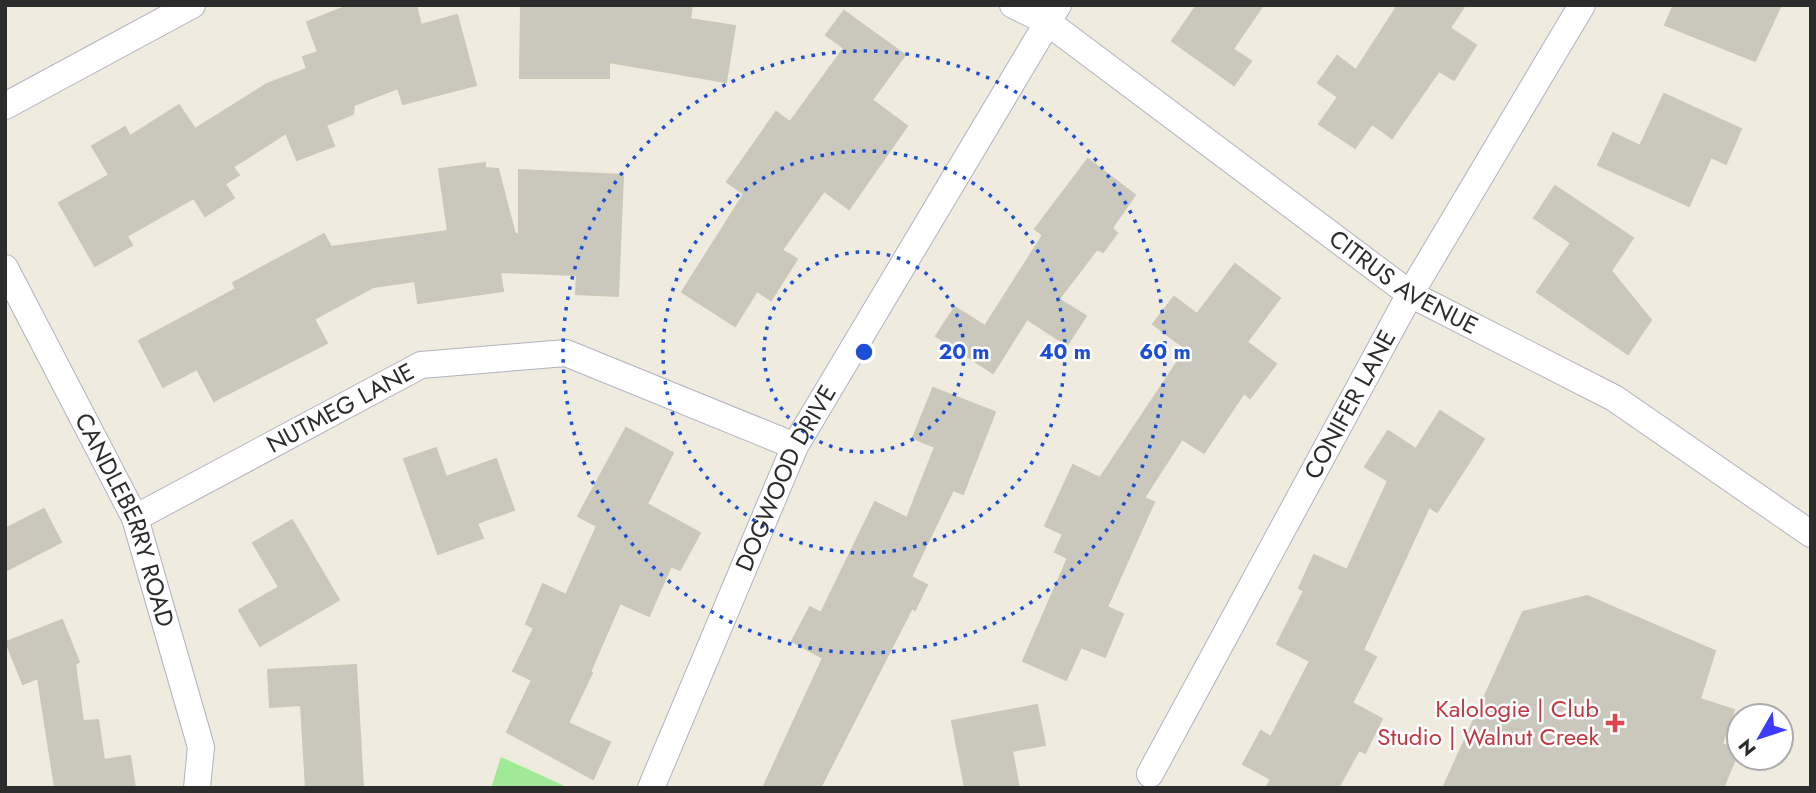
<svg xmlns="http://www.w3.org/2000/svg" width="1816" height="793" viewBox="0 0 1816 793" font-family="Jost,sans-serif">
  <rect width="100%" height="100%" fill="#efebde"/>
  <path fill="#a1ea95" d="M501,757l68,31h-78z"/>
  <g fill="#cac8bc" stroke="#cbc8b7" stroke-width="2">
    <path d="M350,5h66l5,20 36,-10 19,70 -73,19 -5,-16 -44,17 -1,9 -27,11 8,21 -37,14 -11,-27 -53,34 6,8 -14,9 9,14 -29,18 -11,-18 -67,38 5,9 -37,21 -36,-63 50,-28 -17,-29 33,-19 5,9 49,-31 16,24 72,-45 40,-15 -4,-12 15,-5 -11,-30z"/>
    <path d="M521,5h171l-2,14 45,7 -9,56 -117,-20v16h-89z"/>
    <path d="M1197,5h66l-30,44 18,12 -17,24 -62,-44z"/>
    <path d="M1398,5h67l-15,23 26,17 -22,35 -15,-9 -47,67 -20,-14 -17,24 -36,-24 19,-27 -20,-14 19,-27 19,14z"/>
    <path d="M1674,5h107l-26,56 -90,-36z"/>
    <path d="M844,11l61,44 -33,45 35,26 -58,83 -25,-18 -42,59 15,9 -26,41 -14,-9 -22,35 -53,-34 62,-98 -17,-12 49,-70 14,10 54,-74 -18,-13z"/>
    <path d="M1664,94l77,35 -15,35 -15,-7 -22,49 -91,-41 15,-32 27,13z"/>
    <path d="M1088,159l47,36 -23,33 5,5 -14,19 -6,-3 -38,50 27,17 -19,29 -40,-26 -34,54 -57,-37 19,-29 30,19 58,-91 -8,-6z"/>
    <path d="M485,163v5l13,1 17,65h4v-64l104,5 -5,121 -42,-2 1,-19 -77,-3 3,19 -85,12 -3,-22 -42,6 -59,32 13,24 -113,58 -17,-32 -34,18 -24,-46 97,-52 -3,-6 91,-49 7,13 117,-16 -9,-62z"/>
    <path d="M1555,186l78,52 -22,33 40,49 -23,34 -91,-62 34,-49 -37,-25z"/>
    <path d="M1235,264l45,34 -33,44 29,22 -26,34 -6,-5 -40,60 -22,-14 -38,59 10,4 -47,105 16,7 -18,43 -24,-10 -15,33 -43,-19 45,-103 -13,-6 8,-18 -18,-8 28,-61 27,13 86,-129 -33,-25 21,-27 23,17z"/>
    <path d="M933,388l62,24 -32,82 -10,-4 -42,87 16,8 -12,25 -3,-2 -92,180h-57l60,-130 -31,-17 18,-34 11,6 54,-111 32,16 28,-71 -22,-9z"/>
    <path d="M1440,411l44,28 -47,73 -8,-5 -66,143 13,7 -24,46 30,16 -17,34 -6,-3 -21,38h-72l5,-9 -28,-15 18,-33 10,6 39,-76 -33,-17 27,-53 -5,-3 15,-33 33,15 41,-89 -23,-14 23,-36 28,18z"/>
    <path d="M626,428l47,25 -26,51 53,29 -20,37 -9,-4 -22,50 -29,-13 -30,69 2,1 -24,50 42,19 -17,37 -86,-47 25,-52 -19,-9 21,-43 -8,-4 17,-40 23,11 31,-69 -19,-10z"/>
    <path d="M436,448l10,29 50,-18 18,51 -37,13 6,15 -45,16 -34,-95z"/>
    <path d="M44,509l17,33 -56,29v-42z"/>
    <path d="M292,520l47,80 -79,46 -21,-36 40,-23 -26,-44z"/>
    <path d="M1587,596l128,55 -15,48 34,11 -12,34 17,6 -16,38h-280l80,-176z"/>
    <path d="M62,620l17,42 -4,2 8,57 15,-1 6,40 26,-4 5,32h-80l-17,-110 -15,6 -17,-42z"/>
    <path d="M356,665l7,123h-57l-5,-83 -31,2 -2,-37z"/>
    <path d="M1037,705l8,40 -33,6 7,37h-54l-13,-67z"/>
  </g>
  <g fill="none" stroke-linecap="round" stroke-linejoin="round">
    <defs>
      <g id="street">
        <path id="s1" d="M1013,5l33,16 364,273 204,104 197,136"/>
        <path d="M5,106l187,-101"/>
        <path id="s2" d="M5,268l130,250 66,229 -4,41"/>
        <path id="s3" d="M135,518l286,-153 145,-12 229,93"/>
        <path id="s4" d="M1150,774l260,-480 172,-289"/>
        <path id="s5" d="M651,788l144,-342 263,-441"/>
      </g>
    </defs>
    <use href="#street" stroke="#b2b2c1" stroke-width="28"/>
    <use href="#street" stroke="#fff" stroke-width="26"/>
  </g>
  <g fill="none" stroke="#1d4ed8" stroke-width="3.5" stroke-dasharray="3.5 7">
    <circle cx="864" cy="352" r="100"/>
    <circle cx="864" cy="352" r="201"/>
    <circle cx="864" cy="352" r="301"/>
  </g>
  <path fill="#e0444e" stroke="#fff" stroke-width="2.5" d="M1611.5 712.5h7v7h7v7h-7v7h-7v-7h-7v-7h7z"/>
  <g text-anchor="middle" stroke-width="5" stroke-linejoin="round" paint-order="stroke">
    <g font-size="24" fill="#2c2c2c" stroke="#fff">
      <text dy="8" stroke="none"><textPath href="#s1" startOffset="480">CITRUS AVENUE</textPath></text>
      <text dy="8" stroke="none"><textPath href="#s4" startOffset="420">CONIFER LANE</textPath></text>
      <text dy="8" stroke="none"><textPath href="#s3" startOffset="233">NUTMEG LANE</textPath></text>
      <text dy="8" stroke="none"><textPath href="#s5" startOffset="338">DOGWOOD DRIVE</textPath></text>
      <text dy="8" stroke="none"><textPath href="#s2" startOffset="280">CANDLEBERRY ROAD</textPath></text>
    </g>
    <g font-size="24" fill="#be3a42" stroke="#fff" text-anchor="end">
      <text x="1599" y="717">Kalologie | Club<tspan x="1599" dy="28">Studio | Walnut Creek</tspan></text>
    </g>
  </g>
  <circle cx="864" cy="352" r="10" fill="#1d4ed8" stroke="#fff" stroke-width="3.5"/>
  <g font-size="21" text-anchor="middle" font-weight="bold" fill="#1d4ed8" stroke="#fff" stroke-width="5" stroke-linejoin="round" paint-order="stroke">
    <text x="964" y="359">20 m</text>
    <text x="1065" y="359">40 m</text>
    <text x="1165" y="359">60 m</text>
  </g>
  <rect width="1816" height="793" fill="none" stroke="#2c2c2c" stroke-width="14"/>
  <g transform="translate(1760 737) rotate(231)"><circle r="33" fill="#ffffff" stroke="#ababab" stroke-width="2"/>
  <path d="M0-5L12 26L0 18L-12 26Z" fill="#3d3bff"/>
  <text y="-10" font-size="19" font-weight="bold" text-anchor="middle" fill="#2c2c2c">N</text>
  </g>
</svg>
